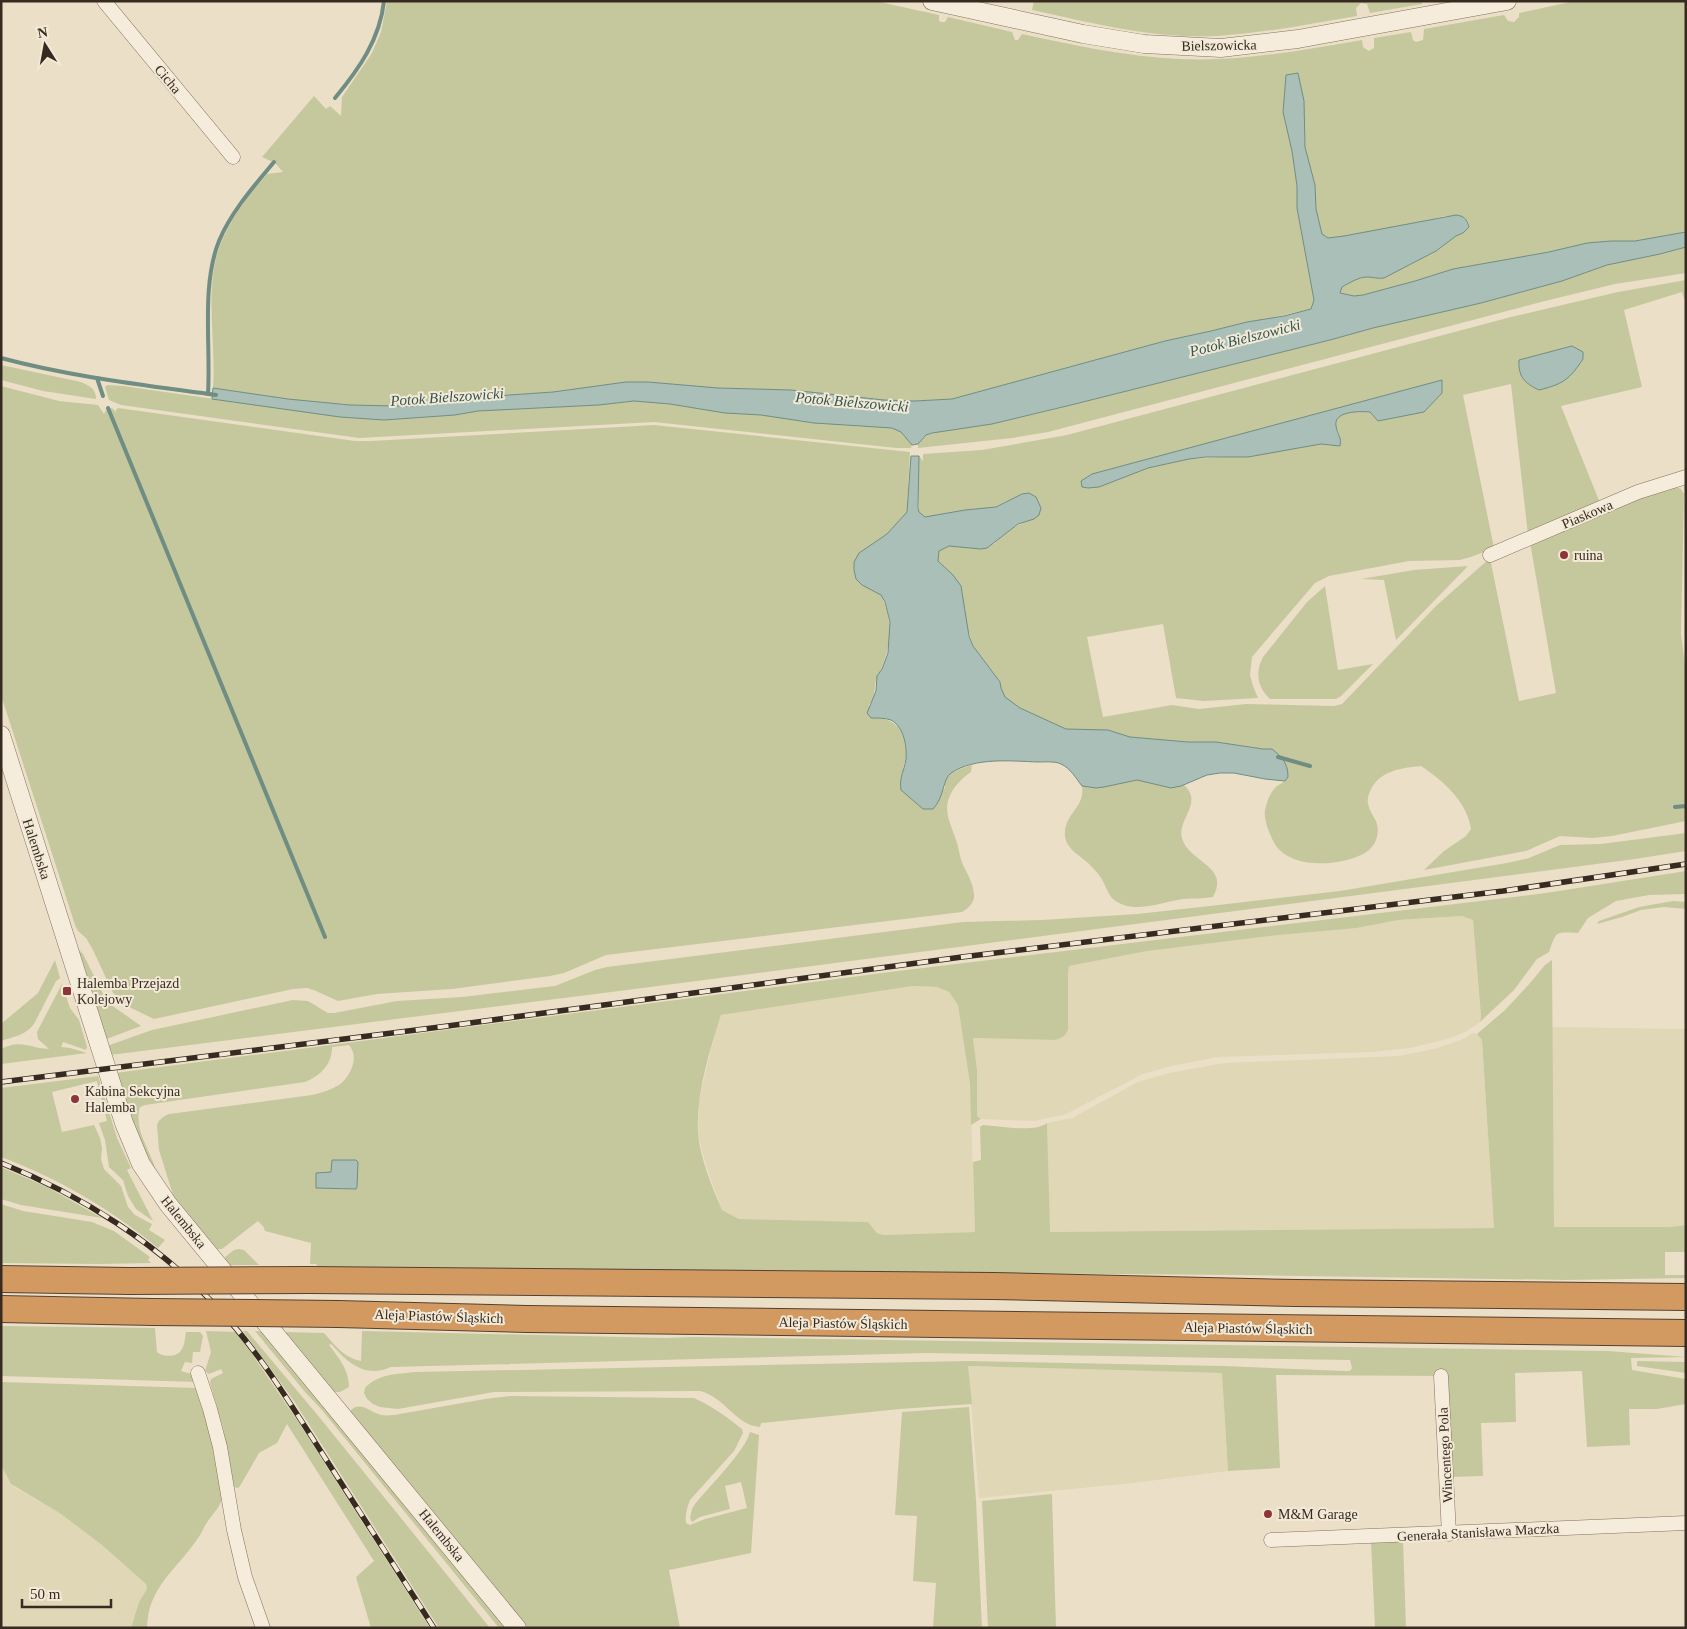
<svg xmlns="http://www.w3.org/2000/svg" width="1687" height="1629" viewBox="0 0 1687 1629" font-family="Georgia,serif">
  <rect width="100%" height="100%" fill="#ebdfc8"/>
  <g fill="#e0d7b6">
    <path d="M1462,916l11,4 8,96 -1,6 -13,9 -16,7 -41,10 -38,4 -154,5 -46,9 -29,8 -79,41 -30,6 -53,-2 -3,-2 -1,-3v-44l-4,-32 82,2 14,-74 77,-15 133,-16 78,-7 41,-8z"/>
    <path d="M913,986l24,1 12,5 9,13 12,79 5,148 -92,3 -6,-2 -9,-11 -129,-3 -17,-9 -16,-44 -8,-32 1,-34 13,-55 9,-30z"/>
    <path d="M1552,1027l134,2v196l-16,2 -116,1z"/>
    <path d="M1473,1033l4,1 5,6 12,188 -445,4 -2,-109 25,-5 66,-36 31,-9 56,-10 174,-7 39,-8 23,-8z"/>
    <path d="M968,1366l254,7 6,98 -95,12 -154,15z"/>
    <path d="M1,1465l7,14 6,8 47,27 41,31 44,39 1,5 -8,13 -8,26h-130z"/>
  </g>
  <g fill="#c5c89d" fill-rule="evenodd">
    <path d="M387,1h488l64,14v6l3,1h3l3,-5 64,15 3,8h3l4,-6c52,11 105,23 158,25 62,3 122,-9 182,-19l1,7 6,4 5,-3v-10l37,-6 2,8 3,2 7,-2 1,-11 80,-14 4,6 6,1 5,-5v-4l56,-12h111v231l-51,9h-24l-24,2 -38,9 -96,17 -38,12 -52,14 -9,1 -14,-3 2,-6c6,-4 17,-10 25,-10 6,0 9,2 17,1l52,-27 20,-15 7,-3 6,-6 -1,-6 -23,-5 -41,10 -60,10 -16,2 -6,-4 -6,-25 -1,-24 -10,-38v-21l-3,-34 -5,-19 -11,2 -3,37 9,39 5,35v22l17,92 -3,9 -146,32 -213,58 -37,2 -31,-1 -93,-10 -73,-2 -70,-6h-22l-73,10 -107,8 -32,6h-18l-46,-1 -62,-6 -75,-11c3,-42 -7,-89 3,-130 8,-32 30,-59 51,-84l16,-2 -8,-9 -13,-6 52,-61 12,13 4,-3 11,10 1,-19 30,-44 9,-21z"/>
    <path d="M1034,1h388v3l-52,9 -3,-9 -6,-1 -5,5 1,8c-47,8 -93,17 -140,20 -63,3 -125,-13 -185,-26z"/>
    <path d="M1686,247v26l-71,11 -70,17 -497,131 -36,6 -94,10v-4l8,-9 6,-2 60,-9 56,-13 282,-71 43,-12 108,-25 81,-22 45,-16 68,-15z"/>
    <path d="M1686,280v24l-4,-12 -58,18 18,77 -81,19 39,97 -72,32 -17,-151 -48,11 31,153 -23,9 -11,3 -51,1 -80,15 -14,7 -63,74 -2,18 3,11 5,12 -54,3 -28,-3 -13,-74 -76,13 16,80 69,-12 27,4 47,-5 88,2 8,-2 94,-98 54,-48 29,143 37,-8 -26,-151 109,-46 37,-9 5,2 3,5 -3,140 5,39v148l-74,15 -19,2 -33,-2 -34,15 -102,19 20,-19 22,-15 5,-7c-4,-28 -28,-48 -50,-63 -19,2 -40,4 -50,23 -2,5 -4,9 -3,14 1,7 5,12 8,18 5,14 -1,28 -15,34 -23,11 -68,14 -85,-9 -2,-3 -4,-7 -5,-10 -4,-8 -7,-18 -6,-26 2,-9 5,-18 12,-24 5,-3 8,-4 11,-10l-16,-27h-9l-47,-7h-28l-58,-5 -22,-7 -42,-1 -46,-21 -16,-11 -3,-9 -1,-6 -27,-36 -6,-20 -6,-40 -23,-25 1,-10 10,-5 45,-2c12,-13 23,-20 40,-25l-20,-21 -18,9 -71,10 -6,-5v-56l4,5v-7l59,-4 85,-15 444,-118 107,-25zM1442,381v12l-18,19 -29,5 -21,-1 -4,-4 -8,-1 -15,2 -9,4 -3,5 1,7 3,4 1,13 -19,-2 -96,13 -36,2 -41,9 -49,19 -11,1 -6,-1 -1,-6 11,-7z"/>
    <path d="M1,365l80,17c9,4 15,7 15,17l-53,-8 -42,-11z"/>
    <path d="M107,385l16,1 217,31 44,3 71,-5 23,-4 121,-6 35,-4 36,3 55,9 36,2 92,11 39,2 9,4 11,13 -1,3h-15l-242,-26 -295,16 -238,-33 -12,-5 -4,-13z"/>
    <path d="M1,386l58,15 39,4 6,9 2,-4 6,-2 4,4v-2l2,-2 237,33h16l283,-16 256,27 -3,60 -20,22 -28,19c25,47 44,70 19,123 -6,10 0,17 -9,29l2,13c25,-1 36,13 35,37 0,5 -3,11 -3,16 0,9 14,32 20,38l22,-21v-7l4,-7 11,-5 12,-4 -1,7c-9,6 -18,15 -22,26 -6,15 4,31 8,45 2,7 3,15 6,22 5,10 12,22 11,33 -1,6 -7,11 -12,14l-356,43 -42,18 -14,3 -98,13 -75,5 -39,7 -22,-10 -9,-3 -14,1 -139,30 -23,-11 -18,-15 -20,-43 -7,-12 -8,-7 -3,-6 -74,-230z"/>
    <path d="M1468,566l-72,74 -12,-60 -23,-1 53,-9z"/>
    <path d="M1325,586l13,84 35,-6 -32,32 -5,3h-66c-13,-12 -15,-27 -7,-42l44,-55z"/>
    <path d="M1137,780l44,6 3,-1c20,18 -7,34 -2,53 6,24 49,28 31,59 -10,2 -20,1 -30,2 -22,3 -52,17 -71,-1 -5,-6 -7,-14 -11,-20 -3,-5 -8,-10 -13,-15 -10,-9 -25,-16 -23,-32 2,-19 20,-24 17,-45 22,4 35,-3 55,-6z"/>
    <path d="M1686,833v18l-51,8 -1008,131 -517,65 -3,-9 45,-16 141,-30 15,1 20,12h6l63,-12 65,-4 93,-11 40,-16 12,-3 356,-45 79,-2 95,-6 73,-8 130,-15 167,-28 22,-5 31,-13 41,-1z"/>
    <path d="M1686,871v23l-37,1 -33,6 -28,17 -10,15c-23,-1 -21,-3 -29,19l-12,7 -23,31 -34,32 1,-6 -8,-96 -11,-4 -64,4 -41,8 -78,7 -132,16 -78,15 -1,6v57c-2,7 -6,9 -13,11l-82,-2 4,32v44l1,3 3,2 -10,6 -1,-41 -12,-79 -9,-13 -12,-5 -24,-1 -192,29c-12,38 -25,78 -23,118 2,25 14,54 24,77l17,9 129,3 9,11 6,2 92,-3 -2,-70 8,-2 -1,-33 3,-2c17,1 51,8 64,-2l3,109 444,-4 -12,-188 -5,-6 28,-24 26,-28 14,-17 7,-5 2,267h116l16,-2v27h-21v23h21v3l-120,2 -329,-5 -918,-7 -3,-4h-6l1,-21 -46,-12 -2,-5 -5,-5 -36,28h-7l-41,-51 -15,-48 -2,-25c2,-6 7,-9 12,-11l143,-19c9,-2 18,-5 27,-10 11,-8 21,-28 10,-40l-17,2c0,18 -12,29 -27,35l-160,23 -5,2c-7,23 11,44 16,64l-17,-30 -24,-68 775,-101 656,-79z"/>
    <path d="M1673,901l13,1v7l-22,-2 -23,3 -19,7 -25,7 2,-3 40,-14z"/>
    <path d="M79,950l4,4 24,48 34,24 -37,14 -21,-66 3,-2z"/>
    <path d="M55,960l5,18 -4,3 -22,43c-8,11 -21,13 -33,17v-17l37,-31z"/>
    <path d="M62,984l8,24 9,12 8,27 -1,3 -23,-8 -2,5 9,1 17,5 -86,11v-15c21,-10 27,-1 48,0l-11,-10 -1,-7z"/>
    <path d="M98,1076l19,62 14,30 -4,2 26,51 -17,-12 -8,-13 -5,-16 -14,-13 -4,-27 -6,-17 8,-2 -10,-40 -45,11 10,40 32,-7 6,13 2,10 -1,11 3,10 17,17 7,21 7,8 17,9 -3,6 16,10 -7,8c-46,-38 -100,-70 -157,-91v-69z"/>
    <path d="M1,1167l46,20 55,31 -81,-13 -20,-6z"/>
    <path d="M1,1204l22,7 69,11 22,9 36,26 -2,3 3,3 -52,1 -98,-1z"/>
    <path d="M239,1249l5,1 15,15h-32l-2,-8 9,-7z"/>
    <path d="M1,1326l154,2 2,24c7,6 21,5 25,-3 3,-5 3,-12 4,-17h14l3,4 -3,16h-7l-1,11 -7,-1 -4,9 10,3 6,8 -196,-6z"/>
    <path d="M206,1331l31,1 60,88 133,208h-59l-15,-51 18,-16 -87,-137 -10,19 -18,10 -19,33 -2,2 -4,-1 -11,-60 -13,-44 1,-4 12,-6 -2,-4 -12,5 -4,-3 6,-19z"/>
    <path d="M243,1331h4l73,87 170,210h-51l-145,-227z"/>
    <path d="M255,1331l11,1 244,296h-11l-177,-218 -17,-18z"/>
    <path d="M362,1331l303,7 29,-1 914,14 78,6 -55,1 1,12 54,9v25l-29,5h-28l1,36 -43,2 -5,-76 -67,2 1,49 -35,1 2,53 -34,1 -5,-101 -168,-1 4,93 -52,3 -6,-98 -254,-7 4,38 -72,5 -139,14 -1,4c-25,-2 -35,-30 -60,-36l-206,1 -96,17 -18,-2 -7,-3 -6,-5 -3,-6 1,-5c12,-14 33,-14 50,-16l553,-11 255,5 122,5h5l2,-3 -2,-8 -423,-7 -536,14c-26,12 -44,-5 -60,-23l-2,1c10,13 20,25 20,42l-9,5h-7l-50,-60 41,1c11,12 20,25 37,28z"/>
    <path d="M1637,1361l49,1v11l-49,-7z"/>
    <path d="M1,1382l195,6 16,46 10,64c-2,10 -9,15 -14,23 -4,5 -6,12 -10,17 -21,32 -50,48 -51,90h-16l8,-26 8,-13 -1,-5 -44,-39 -41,-31 -50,-30 -10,-19z"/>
    <path d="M511,1396l183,2c18,8 33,19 48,31l1,4 -9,18 -44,49c-3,8 -5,14 -4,23l4,2 15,-6 42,-11 -6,-26 -16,4 5,23 -30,8 -8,5 -2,-4 2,-9 3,-5c13,-16 51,-54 55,-72l9,3 -8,118 -82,17 11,58h-155l-175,-217c10,-11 20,1 31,4 5,1 9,0 13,0l91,-16z"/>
    <path d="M969,1407l7,93 6,128h-49l3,-45 -23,-2 4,-65 -22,-1 7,-103z"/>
    <path d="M1052,1494l4,134h-68l-6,-127z"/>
    <path d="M1403,1541l3,87h-31l-4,-86z"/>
  </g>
  <g fill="#a9bfb7" stroke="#708d84">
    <path d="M1298,73l6,28 1,46 10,38 1,24 6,25 6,4 16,-2 112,-21c8,1 11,4 13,12l-6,6 -7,3 -20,15 -52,27c-7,1 -11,-1 -17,-1 -8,0 -18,6 -25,10l-2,6 14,3 9,-1 52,-14 38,-12 96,-17 38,-9 24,-2h24l51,-9v15l-26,7 -53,11 -45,16 -81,22 -108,25 -43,12 -259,65 -79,19 -60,9 -6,2 -8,9 -6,1 -11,-13 -9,-4 -78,-5 -53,-8 -36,-2 -55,-9 -36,-3 -35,4 -121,6 -23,4 -71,5 -44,-3 -128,-18 1,-11 75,11 62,6 46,1h18l52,-8 87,-6 73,-10h22l70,6 73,2 93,10 31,1 37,-2 213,-58 46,-10 36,-9 37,-6 27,-7 3,-9 -17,-92v-22l-5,-35 -9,-39 3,-37z"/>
    <path d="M1572,346l11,6v7c-14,21 -20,25 -44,31 -15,-7 -21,-14 -20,-30z"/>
    <path d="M1442,380v13l-18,19 -46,9 -8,-9c-10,-1 -37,-1 -34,14 1,8 6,11 4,20l-19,-2 -73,13h-42l-17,2 -41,9 -49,19 -11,1 -6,-1 -1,-6 11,-7z"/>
    <path d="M911,456h8l-1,52 1,4 6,5 40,-7 31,-3 26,-13 7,-1 7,4 5,11 -2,7 -5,4 -16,5 -31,24 -6,1 -32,-3 -10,5 -1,10 15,14 8,11 8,50 4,10 27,36 1,6 4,9 15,11 46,21 42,1 22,7 58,5h28l47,7h9c10,8 16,14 16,28l-3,4 -20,-2 -31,-6h-14l-13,2 -26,11 -10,2 -34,-8 -33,7 -8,1 -14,-2c-6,-8 -12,-18 -21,-22 -6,-3 -16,-2 -23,-2 -27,-1 -63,-5 -87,11 -8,5 -7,25 -18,36h-10l-22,-19c-2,-13 3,-18 5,-31 1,-13 -2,-32 -15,-39 -6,-2 -13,-2 -20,-2l-4,-5 9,-22 1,-15 5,-7 6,-16 2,-31 -5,-20 -4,-7 -19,-10 -6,-6 -2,-9v-8l5,-9 28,-19 20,-22z"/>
    <path d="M332,1160h24l2,2 -1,25 -1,2 -40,-1v-15l15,-1z"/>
  </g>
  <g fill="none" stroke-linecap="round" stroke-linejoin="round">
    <g stroke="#708d84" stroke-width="4">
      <path d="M335,98c24,-29 45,-59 49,-97"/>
      <path d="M1,358c71,19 143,27 215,37"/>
      <path d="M97,378l6,18"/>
      <path d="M208,394c3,-49 -7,-108 11,-153 12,-29 35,-55 55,-79"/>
      <path d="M108,408l217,529"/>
      <path d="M1278,757l32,9"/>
      <path d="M1675,807l11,-1"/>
    </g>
    <defs>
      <g id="minor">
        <path d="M104,1l129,156"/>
        <path d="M1490,555l148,-63 48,-15"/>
        <path d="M198,1373l12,36 10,38 14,83 11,47 18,51"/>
        <path d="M1441,1376l8,158"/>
        <path d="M1271,1540l415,-17"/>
      </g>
      <g id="tertiary">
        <path d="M932,1l151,33 61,10 77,4 77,-9 209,-38"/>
        <path d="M1,735l123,388 17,41 27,40 349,424"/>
      </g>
      <g id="motorway">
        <path d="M1,1279l128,2"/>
        <path d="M309,1280l684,6 303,7 390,4"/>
        <path d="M1,1309l152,3"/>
        <path d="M338,1314l189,5 1159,14"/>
      </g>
    </defs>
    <use href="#minor" stroke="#85715e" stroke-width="15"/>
    <use href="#tertiary" stroke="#85715e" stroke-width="19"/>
    <use href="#motorway" stroke="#544032" stroke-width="28"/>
    <use href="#minor" stroke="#f6ecdb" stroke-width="14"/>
    <use href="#tertiary" stroke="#f6ecdb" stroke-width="18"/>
    <use href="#motorway" stroke="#d29a61" stroke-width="26"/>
    <defs>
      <g id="rail">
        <path d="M1,1082l439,-55 522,-70 541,-66 183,-27"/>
        <path d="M1,1163c80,32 156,80 215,143 41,43 72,94 104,144 38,59 76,118 114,178"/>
      </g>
    </defs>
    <use href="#rail" stroke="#372a21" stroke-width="5.5"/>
    <use href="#rail" stroke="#f3e9d7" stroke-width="4" stroke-dasharray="11" stroke-linecap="butt"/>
    <defs>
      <g id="motorway-bridge">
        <path d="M129,1281l180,-1"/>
        <path d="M153,1312l185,2"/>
      </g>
    </defs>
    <use href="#motorway-bridge" stroke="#544032" stroke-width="28" stroke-linecap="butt"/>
    <use href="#motorway-bridge" stroke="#d29a61" stroke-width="26"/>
  </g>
  <g fill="#8f3439" stroke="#f3e9d7" stroke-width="2">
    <circle cx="1564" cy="555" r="5"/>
    <rect x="62" y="986" width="10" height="10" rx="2.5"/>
    <circle cx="75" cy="1099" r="5"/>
    <circle cx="1268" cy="1514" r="5"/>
  </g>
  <g text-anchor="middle" stroke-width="4" stroke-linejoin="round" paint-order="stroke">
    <g font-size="14" fill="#372a21" stroke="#f3e9d7">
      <text transform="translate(1219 45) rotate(-1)" y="5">Bielszowicka</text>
      <text transform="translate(168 79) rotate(50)" y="5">Cicha</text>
      <text transform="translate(1587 514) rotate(-23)" y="5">Piaskowa</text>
      <text transform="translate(37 849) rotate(72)" y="5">Halembska</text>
      <text transform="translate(184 1222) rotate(51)" y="5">Halembska</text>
      <text transform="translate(439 1316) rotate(2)" y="5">Aleja Piastów Śląskich</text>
      <text transform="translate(843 1323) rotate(1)" y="5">Aleja Piastów Śląskich</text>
      <text transform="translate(1248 1328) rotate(1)" y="5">Aleja Piastów Śląskich</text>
      <text transform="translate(1445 1455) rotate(-93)" y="5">Wincentego Pola</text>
      <text transform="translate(1478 1532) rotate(-3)" y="5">Generała Stanisława Maczka</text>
      <text transform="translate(442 1535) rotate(51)" y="5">Halembska</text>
    </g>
    <g font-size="14" fill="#372a21" stroke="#f3e9d7" text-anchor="start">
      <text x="1574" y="560">ruina</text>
      <text x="77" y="988">Halemba Przejazd<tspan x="77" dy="16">Kolejowy</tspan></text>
      <text x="85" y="1096">Kabina Sekcyjna<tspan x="85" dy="16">Halemba</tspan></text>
      <text x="1278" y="1519">M&amp;M Garage</text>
    </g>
    <g font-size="15" font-style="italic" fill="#315551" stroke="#f3e9d7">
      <text transform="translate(1245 338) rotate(-14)" y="5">Potok Bielszowicki</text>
      <text transform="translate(447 397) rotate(-4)" y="5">Potok Bielszowicki</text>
      <text transform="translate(852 402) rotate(5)" y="5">Potok Bielszowicki</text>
    </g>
  </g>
  <rect width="1687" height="1629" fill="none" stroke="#372a21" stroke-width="5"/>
  <g transform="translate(45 45) rotate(349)" stroke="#f3e9d7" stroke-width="4" paint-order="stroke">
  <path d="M0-4L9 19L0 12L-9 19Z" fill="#372a21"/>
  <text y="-8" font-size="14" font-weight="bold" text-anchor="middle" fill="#372a21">N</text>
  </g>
  <path d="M22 1599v8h89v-8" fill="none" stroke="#372a21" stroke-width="2.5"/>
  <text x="30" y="1599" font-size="15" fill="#372a21" stroke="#f3e9d7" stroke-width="4" paint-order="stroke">50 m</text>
</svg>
